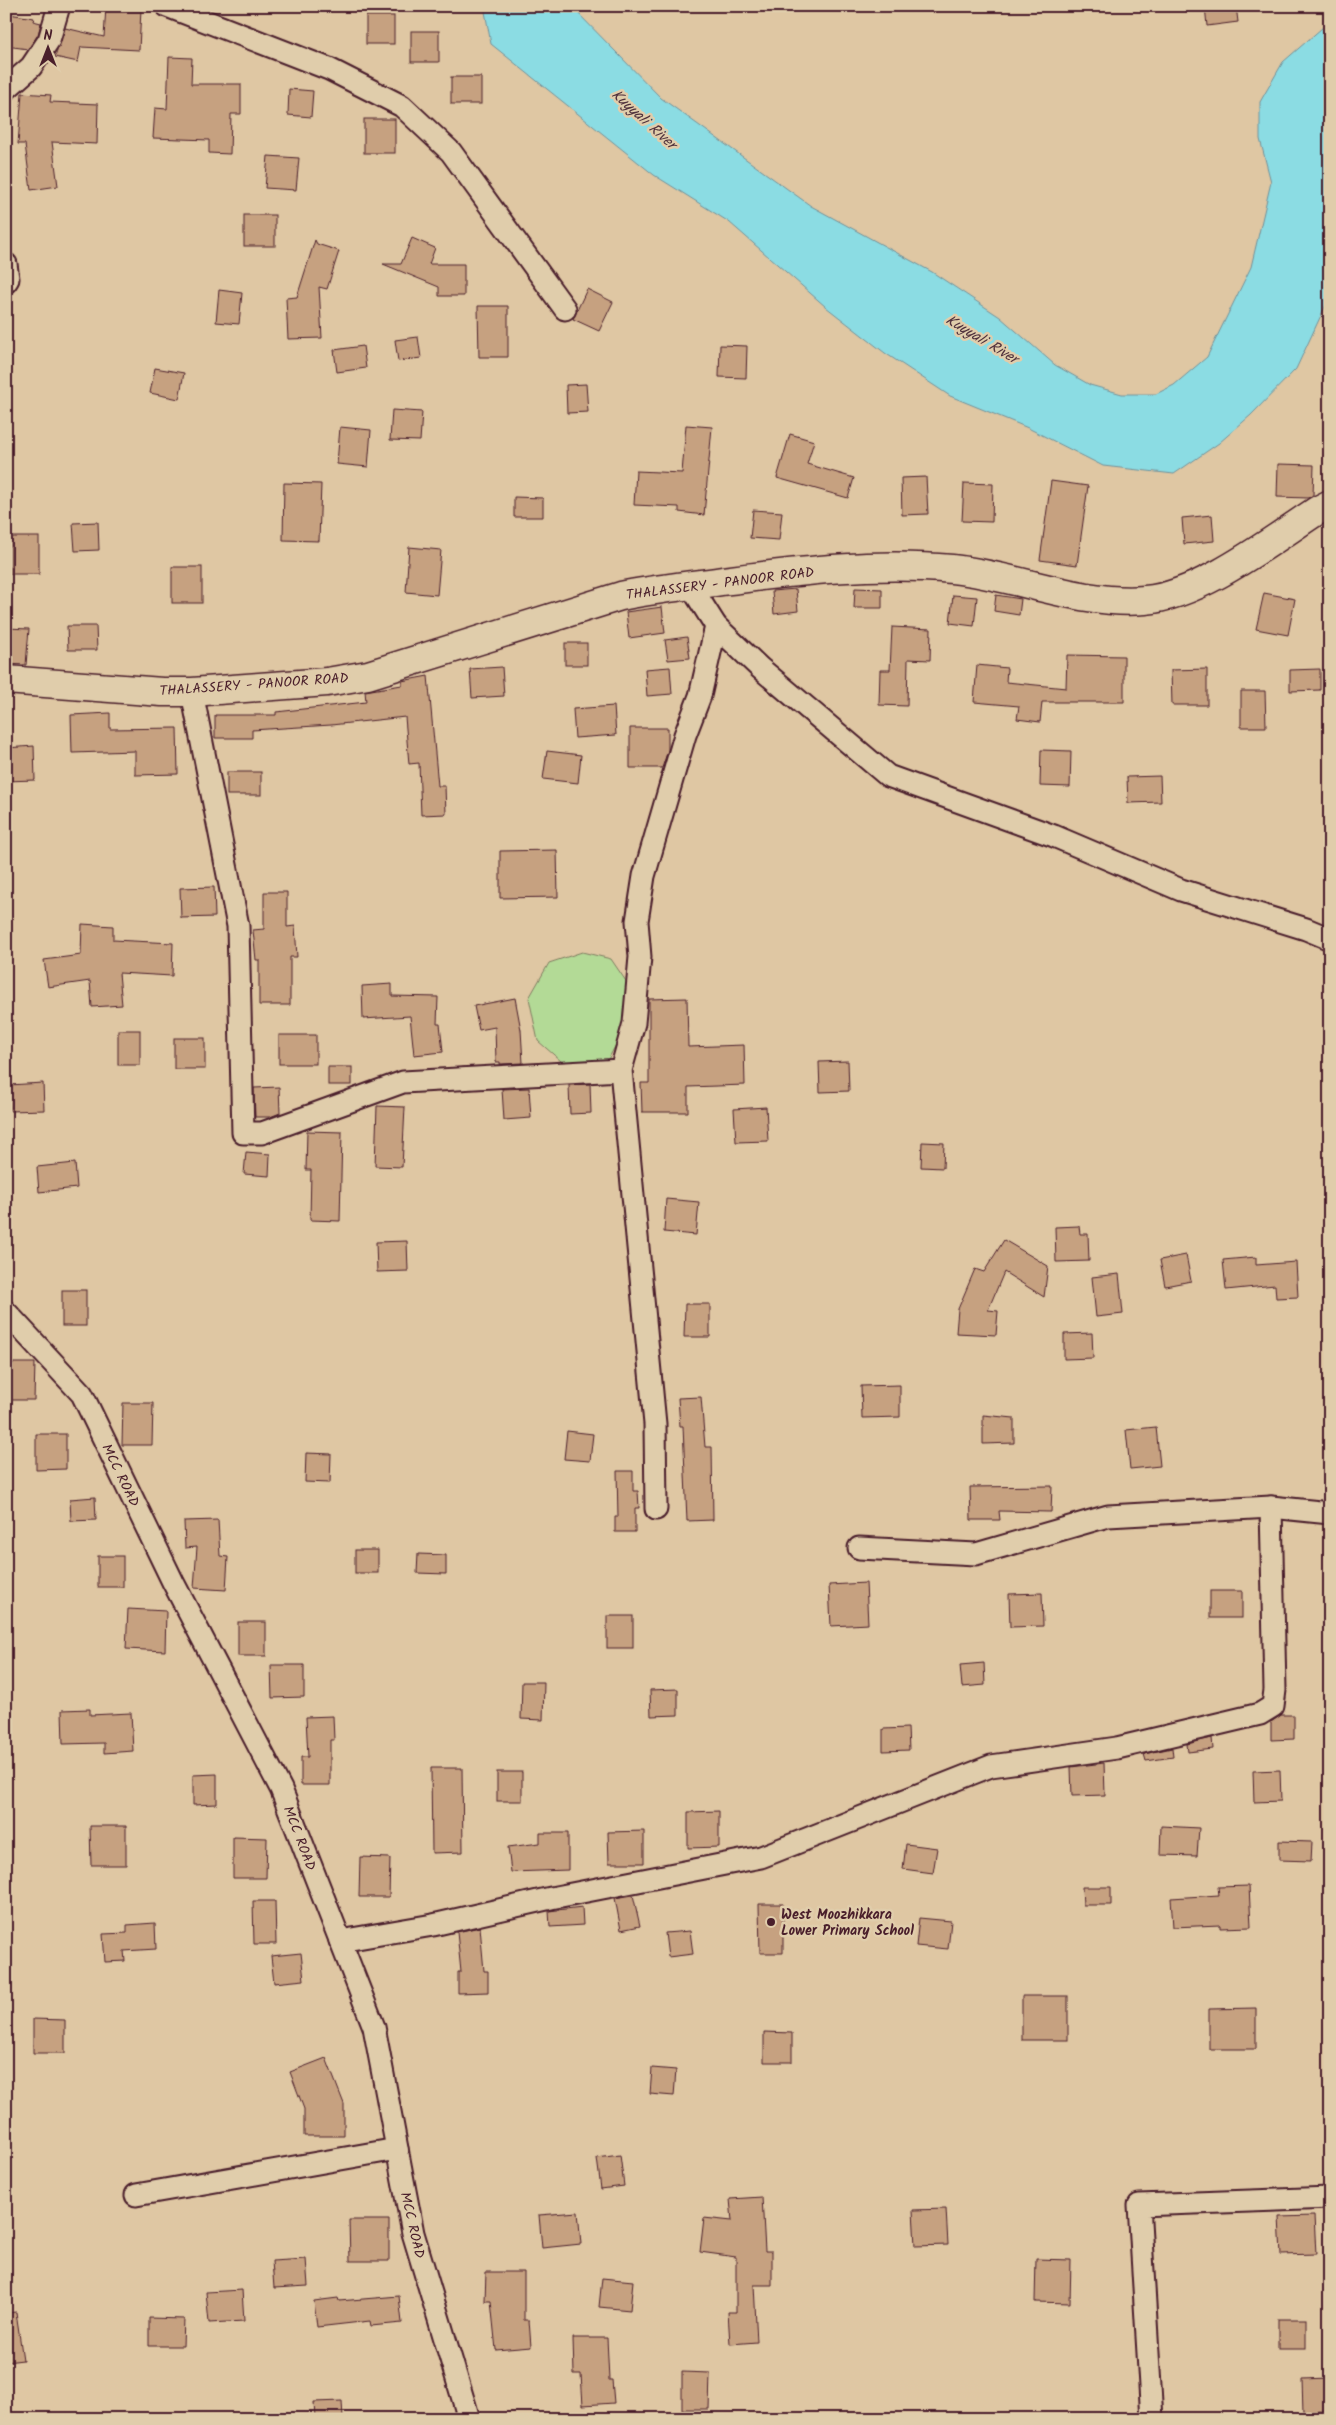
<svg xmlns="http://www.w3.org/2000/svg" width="1336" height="2425" viewBox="0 0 1336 2425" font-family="Kalam,sans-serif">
  <rect width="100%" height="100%" fill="#dfc7a3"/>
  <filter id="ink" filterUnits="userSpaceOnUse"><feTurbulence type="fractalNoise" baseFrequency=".02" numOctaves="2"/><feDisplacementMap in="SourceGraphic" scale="10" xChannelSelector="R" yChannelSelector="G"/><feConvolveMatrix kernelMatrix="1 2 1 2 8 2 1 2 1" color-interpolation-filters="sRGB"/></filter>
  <g filter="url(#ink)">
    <path fill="#b3da96" stroke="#7e7c60" d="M582,952l29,7 21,31 -8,40 -18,33 -37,5 -31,-27 -9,-43 20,-35z"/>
    <path fill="#8bdce3" stroke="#719099" d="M484,6h87l90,92 150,108 121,66 68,45 55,48 35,20 32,9h34l18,-9 33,-28 44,-90 20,-85 -11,-43v-37l23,-40 47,-41v275l-34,73 -45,46 -32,28 -45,31 -71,-8 -75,-38 -78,-32 -65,-43 -59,-46 -97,-85 -75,-47 -163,-131z"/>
    <g fill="#c6a180" stroke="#4a1f2b">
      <path d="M1205,6h31l2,16 -31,4z"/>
      <path d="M106,7l35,2 -2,41 -58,-3 -3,15 -23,-5 10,-29 39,9z"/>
      <path d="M9,14l25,4 -1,3 8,2 -3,12 -10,14 -22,-3z"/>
      <rect x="366" y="16" width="28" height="28"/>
      <rect x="411" y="31" width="28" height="31"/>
      <path d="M169,57l23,1 -1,26h50v30h-10l-1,40 -21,-1v-13l-56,-2 2,-30 12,1z"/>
      <rect x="451" y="77" width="30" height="27"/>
      <path d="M289,89l24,2 -2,26 -23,-2z"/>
      <path d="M22,93l29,2 -1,7 48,2 -1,40 -45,-2 6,44 -27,4 -6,-46h-7z"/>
      <rect x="364" y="119" width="31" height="34"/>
      <path d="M268,156l31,2 -3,32 -31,-2z"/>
      <rect x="244" y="215" width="31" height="31"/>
      <path d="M412,238l23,10 -6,16h35v32h-25v-9l-56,-23h18z"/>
      <path d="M315,240l2,4 22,7 -12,38 -8,-2 3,51 -34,1 -2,-41 11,-1z"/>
      <path d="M587,289l26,13 -14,29 -26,-12z"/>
      <path d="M219,290l23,3 -3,31 -23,-2z"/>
      <path d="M478,306h30v51h-29z"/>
      <path d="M418,337l3,21 -23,3 -3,-21z"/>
      <path d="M720,345l27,1 -1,32 -27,-1z"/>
      <path d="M363,346l3,22 -29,4 -3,-22z"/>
      <path d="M155,368l29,5 -5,26 -29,-6z"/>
      <path d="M586,384l2,28 -21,1 -1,-28z"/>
      <path d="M392,410l30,2 -2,29 -30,-1z"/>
      <path d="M686,425l26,2 -8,88 -25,-3v-5l-45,-2 2,-34 46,2z"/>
      <path d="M340,427l31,3 -3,37 -31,-3z"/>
      <path d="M790,434l24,7 -7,23 47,14 -6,20 -71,-20z"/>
      <path d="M1278,464l36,1 -1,30 -5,3 -31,-1z"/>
      <path d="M926,477l2,37 -26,1 -1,-37z"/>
      <path d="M1051,481l37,5 -11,79 -37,-5z"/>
      <path d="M284,483l37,1 -2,57 -36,-1z"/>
      <path d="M964,483l29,1 -1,38 -30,-1z"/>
      <path d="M514,497l29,1v19h-29z"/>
      <path d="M753,510l29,2 -3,28 -29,-2z"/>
      <path d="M1212,515l2,26 -30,3 -2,-26z"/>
      <path d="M98,522l1,28 -24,1 -2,-28z"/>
      <rect x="10" y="537" width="29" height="37"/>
      <path d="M409,547l32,3 -4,45 -31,-3z"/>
      <rect x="172" y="567" width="30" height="36"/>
      <path d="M855,588l27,1v19h-28z"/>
      <path d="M796,589l2,22 -24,3 -2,-23z"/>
      <path d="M1264,593l31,6 -7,36 -32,-6z"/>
      <path d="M953,595l24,2 -3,29 -24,-3z"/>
      <path d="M996,595l25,4 -2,16 -25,-4z"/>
      <path d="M662,607l3,26 -36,5 -3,-26z"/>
      <path d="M67,626h29l1,24h-29z"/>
      <path d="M892,627l39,2 -1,31 -22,-1 -1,47 -28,-1 1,-35h10z"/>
      <path d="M6,628l23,1 -3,36 -20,-1z"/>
      <path d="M687,637l3,21 -22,2 -3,-20z"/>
      <rect x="565" y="643" width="22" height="22"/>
      <path d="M1067,655l57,1v46h-82l-2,20 -23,-3 2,-13 -45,-4 3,-37 30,3 -1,14 60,6z"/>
      <path d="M502,667l2,29 -32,2 -2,-29z"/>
      <path d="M670,667l2,27 -25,2 -2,-27z"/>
      <path d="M1207,669v36h-35l-1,-35z"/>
      <path d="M1320,669v21l-30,1v-21z"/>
      <path d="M428,676l10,110h7l1,28 -25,1 -2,-52 -10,1 -4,-47 -74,8 -79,5v8h-37v-23h61v-3l90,-10 -1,-11 37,-6v-4z"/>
      <path d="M1241,691h24l1,36h-25z"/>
      <path d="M614,706l2,29 -41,3 -2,-29z"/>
      <path d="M110,713v16l67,-1 1,46 -43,1v-24l-63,2 -1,-38z"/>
      <path d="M630,728h38v22l-6,18h-32z"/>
      <path d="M34,746l1,34 -29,1v-33z"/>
      <path d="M1041,750l30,1 -1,36 -30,-1z"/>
      <path d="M547,751l34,4 -3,28 -35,-4z"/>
      <rect x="227" y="772" width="34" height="23"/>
      <path d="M1160,776l1,26 -33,1 -1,-26z"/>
      <path d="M557,850l1,47 -58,1v-47z"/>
      <path d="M214,887l1,30 -34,1 -1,-30z"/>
      <path d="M264,892h23v35l8,-1 2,31h-7v48h-31v-45h-3l-3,-30 11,-1z"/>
      <path d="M82,924l31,2v14l60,3 -1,33 -53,-3 3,32 -30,2 -2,-26 -42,6 -4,-27 37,-5z"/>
      <path d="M392,984v12l46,1 -1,27h3l3,28 -29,3 -4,-39 -47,3 -1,-33z"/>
      <path d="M515,998l6,32 2,33 -23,1v-2h-4l-1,-35 -16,3 -5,-24z"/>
      <path d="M687,998l1,49 56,-2 1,40 -57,2v25h-46l-1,-29h8v-84z"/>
      <rect x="118" y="1030" width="22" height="35"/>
      <rect x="279" y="1035" width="37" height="29"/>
      <rect x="174" y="1038" width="31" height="31"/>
      <path d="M848,1061l1,30 -29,1 -1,-30z"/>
      <rect x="328" y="1067" width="24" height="18"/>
      <path d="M43,1083l1,27 -34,1 -1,-26z"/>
      <path d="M590,1084l1,29 -21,1 -1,-29z"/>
      <path d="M279,1087l1,26 -10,4h-15l-1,-29z"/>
      <path d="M529,1088l2,30 -27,2 -2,-31z"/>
      <path d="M377,1106l28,1 -3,60 -27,-1z"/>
      <path d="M766,1107l2,34 -32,1 -2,-33z"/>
      <path d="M307,1131l35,1 -2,89 -30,-1 1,-50h-5z"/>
      <path d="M922,1142l22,1 -1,25 -22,-1z"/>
      <path d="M246,1152l24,2 -1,22 -25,-2z"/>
      <path d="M75,1163l2,25 -38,4 -2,-25z"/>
      <path d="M666,1199l33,3 -3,33 -32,-3z"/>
      <path d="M1079,1226l1,8h8l1,27 -33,1 -1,-35z"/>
      <path d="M1004,1240l44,26 -4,31 -40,-25 -16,38 10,1 -2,24 -40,-2 2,-24 17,-40 9,3z"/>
      <path d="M407,1241l1,30 -31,1 -1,-30z"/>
      <path d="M1186,1255l5,26 -26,5 -5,-26z"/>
      <path d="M1256,1257v8l40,-3 2,35 -22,1 -1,-13 -49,5 -3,-30z"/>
      <path d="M1119,1274l4,40 -27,3 -4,-40z"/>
      <rect x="62" y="1290" width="24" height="36"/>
      <path d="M685,1304h25v33h-26z"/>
      <path d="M1092,1333l1,25 -29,1v-25z"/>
      <path d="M6,1363h29l-1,37h-28z"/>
      <path d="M900,1385v32l-38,1 -1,-32z"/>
      <path d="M701,1397l4,50h7l1,73 -26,1 -4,-95h-3l-2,-28z"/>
      <path d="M123,1403h30l-1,42h-30z"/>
      <path d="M983,1415l31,3v25l-31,1z"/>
      <path d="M1156,1427l4,39 -30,3 -4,-39z"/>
      <path d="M567,1431l26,3 -3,27 -26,-2z"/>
      <path d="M36,1434h30v35l-30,1z"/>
      <path d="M306,1453l25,1 -1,29 -25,-1z"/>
      <path d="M617,1471h16v20h5l1,17h-4v24h-20v-15h3z"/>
      <path d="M1052,1486l-1,26 -52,-1 1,9h-29l-1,-33z"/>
      <path d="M95,1497l1,23 -25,1 -1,-22z"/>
      <path d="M218,1520l2,36 8,1 -2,33 -32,-2 3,-41 -12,1 -1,-27z"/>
      <rect x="355" y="1550" width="23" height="23"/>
      <path d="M418,1554l28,1v19l-29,-1z"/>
      <rect x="98" y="1556" width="25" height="31"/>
      <path d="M866,1583l2,41 -37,2 -2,-41z"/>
      <rect x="1210" y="1591" width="32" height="27"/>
      <path d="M1042,1593l1,33 -33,1 -1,-33z"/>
      <path d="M128,1609l38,2 -1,40 -39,-2z"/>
      <rect x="607" y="1616" width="26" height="32"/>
      <rect x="238" y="1622" width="28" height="34"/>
      <path d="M984,1663l1,22 -23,2 -2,-22z"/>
      <path d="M271,1665h33v32l-32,1z"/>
      <path d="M522,1682h22l-1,38 -22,-1z"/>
      <path d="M678,1689v26l-27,1 -1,-26z"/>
      <path d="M90,1709v6l41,-2 2,38 -29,2v-10l-41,1 -1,-34z"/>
      <path d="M1281,1715h13v24l-23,1v-18z"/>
      <path d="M333,1716l1,24h-4v45h-29v-28h7l-2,-40z"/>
      <path d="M908,1728l1,22 -26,1v-22z"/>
      <path d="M1212,1738l1,11 -25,3 -1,-8z"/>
      <path d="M1172,1748l1,9 -27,4 -2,-7z"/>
      <path d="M1104,1763l1,32 -33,1 -1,-29z"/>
      <path d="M431,1768h31l1,84 -31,1z"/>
      <path d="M1280,1770l1,31 -27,1 -1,-31z"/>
      <rect x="497" y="1772" width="25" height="29"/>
      <path d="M217,1774v30l-24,1v-30z"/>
      <path d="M719,1811v36l-31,1v-36z"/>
      <path d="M90,1826h36v39h-35z"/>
      <path d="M1161,1826l38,2 -2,28 -37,-1z"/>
      <path d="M644,1831v32h-35l-1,-31z"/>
      <path d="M540,1833h28v37l-57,2 -3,-25 32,-4z"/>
      <path d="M233,1837l34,1 -1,40h-33z"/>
      <path d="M1279,1841l33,1 -1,19 -32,-1z"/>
      <path d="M906,1844l31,4 -4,25 -30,-4z"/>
      <path d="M360,1857l30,1 -1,39h-30z"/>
      <path d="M1249,1886l2,41 -31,1v-3l-47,2 -2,-29 48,-3 -1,-8z"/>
      <path d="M1082,1887h29v18h-28z"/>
      <path d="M633,1895l7,31 -19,4 -6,-32z"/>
      <path d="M253,1901h22l1,43h-22z"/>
      <path d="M759,1904h24v49h-23z"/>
      <path d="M582,1907l1,18 -33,2 -1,-16z"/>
      <path d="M919,1918l32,3 -3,28 -32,-3z"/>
      <path d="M155,1923l1,26 -32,2 1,10 -20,1 -2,-28 24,-1v-8z"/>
      <path d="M480,1927l4,44h4v21l-30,1v-21h3l-4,-40z"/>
      <path d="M690,1931l3,23 -25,3 -3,-24z"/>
      <path d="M301,1953l3,27 -30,3 -3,-27z"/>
      <rect x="1022" y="1996" width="46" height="44"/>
      <path d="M1256,2008v41h-47v-40z"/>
      <path d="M33,2019l32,1v33h-32z"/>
      <path d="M764,2032l28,1v29h-28z"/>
      <path d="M326,2058l18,46v32h-40v-27l-14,-37z"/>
      <path d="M652,2068l24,2 -2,26 -24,-2z"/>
      <path d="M620,2155l4,31 -23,3 -4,-31z"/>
      <path d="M762,2197l3,54h7v34h-18l3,57 -27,2 -2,-32h8v-55l-36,-5 4,-34 28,3 -2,-22z"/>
      <path d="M946,2209l2,36 -33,1 -2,-36z"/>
      <path d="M578,2212l3,32 -39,4 -3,-33z"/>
      <path d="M1314,2216l2,38 -35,1 -2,-38z"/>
      <path d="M349,2220h40v41h-39z"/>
      <path d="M306,2259l2,27 -34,2 -2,-27z"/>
      <path d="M1036,2259l35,1 -1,43 -35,-1z"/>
      <path d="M486,2272h38v48h5l2,27 -35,3 -5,-49h-6z"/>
      <path d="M602,2278l31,3 -3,29 -31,-3z"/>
      <path d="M242,2290l2,31 -35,2 -3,-31z"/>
      <path d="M399,2296l3,27 -31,3 -1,-5 -53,6 -3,-26 24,-3 1,3z"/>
      <path d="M16,2312l7,48 -17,2v-49z"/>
      <path d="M149,2318l35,1 -1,27h-34z"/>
      <rect x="1278" y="2319" width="28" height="30"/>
      <path d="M573,2338h34l2,42h3l2,23 -31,2 -2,-31h-7z"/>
      <path d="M682,2372l28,1 -1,36h-27z"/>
      <path d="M1330,2378v33l-27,1 -1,-33z"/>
      <path d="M342,2401l1,18h-28l-1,-17z"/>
    </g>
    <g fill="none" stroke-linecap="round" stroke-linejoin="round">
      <defs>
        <g id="minor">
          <path d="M167,6l162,63 73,37 49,46 114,157"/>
          <path d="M6,89l25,-22 18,-27 10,-34"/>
          <path d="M6,264l2,15 -2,3"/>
          <path d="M690,585l26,41 44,42 128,108 166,60 127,54 125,39 24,10"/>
          <path d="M192,692l46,234 5,207h19l141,-51 218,-12"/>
          <path d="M6,1312l76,82 91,188 108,207 93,238 39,206 56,186"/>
          <path d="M656,1509l-1,-85 -34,-354 13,-47 6,-66 -3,-36 7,-45 41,-141 15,-39 16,-70"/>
          <path d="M859,1548l117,6 132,-38 163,-9 59,6"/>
          <path d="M340,1941l93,-16 118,-27 210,-41 230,-91 126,-18 143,-34 13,-8 2,-16 -4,-183"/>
          <path d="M136,2195l261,-46"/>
          <path d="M1152,2419l-13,-214 191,-7"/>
        </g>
        <path id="secondary" d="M6,680l156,12h30l135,-10 41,-7 253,-79c33,-7 67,-10 101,-15 76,-10 153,-19 230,-12 62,6 131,37 193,31 55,-4 127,-60 173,-90l12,-6"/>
      </defs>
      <use href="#minor" stroke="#4a1f2b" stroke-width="25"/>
      <use href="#secondary" stroke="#4a1f2b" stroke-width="31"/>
      <use href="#minor" stroke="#e0cdab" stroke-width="21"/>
      <use href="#secondary" stroke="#e0cdab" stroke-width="28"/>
    </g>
  </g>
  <circle fill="#4a1f2b" stroke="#e0cdab" stroke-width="2" cx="771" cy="1922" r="5"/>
  <g text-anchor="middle" stroke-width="5" stroke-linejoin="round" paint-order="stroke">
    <g font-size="14" fill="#4a1f2b" stroke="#e0cdab">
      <text transform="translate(720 583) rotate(-7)" y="5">THALASSERY - PANOOR ROAD</text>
      <text transform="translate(254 684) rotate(-4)" y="5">THALASSERY - PANOOR ROAD</text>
      <text transform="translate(121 1475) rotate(64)" y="5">MCC ROAD</text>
      <text transform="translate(300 1838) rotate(69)" y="5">MCC ROAD</text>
      <text transform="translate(413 2225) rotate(77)" y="5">MCC ROAD</text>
    </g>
    <g font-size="14" font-weight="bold" fill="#4a1f2b" stroke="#e0cdab" text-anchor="start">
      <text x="781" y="1919">West Moozhikkara<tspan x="781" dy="16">Lower Primary School</tspan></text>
    </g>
    <g font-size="15" font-style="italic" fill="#50323d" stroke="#e0cdab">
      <text transform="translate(644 119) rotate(42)" y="5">Kuyyali River</text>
      <text transform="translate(982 339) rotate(31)" y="5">Kuyyali River</text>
    </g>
  </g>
  <rect width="1336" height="2425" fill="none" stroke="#e0cdab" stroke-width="25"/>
  <rect x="12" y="12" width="1311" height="2400" fill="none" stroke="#4a1f2b" stroke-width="2" filter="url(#ink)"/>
  <g transform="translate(48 48)" stroke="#e0cdab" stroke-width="4" paint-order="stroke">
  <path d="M0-4L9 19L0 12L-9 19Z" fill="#4a1f2b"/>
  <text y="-8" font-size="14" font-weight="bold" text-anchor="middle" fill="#4a1f2b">N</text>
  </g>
</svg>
